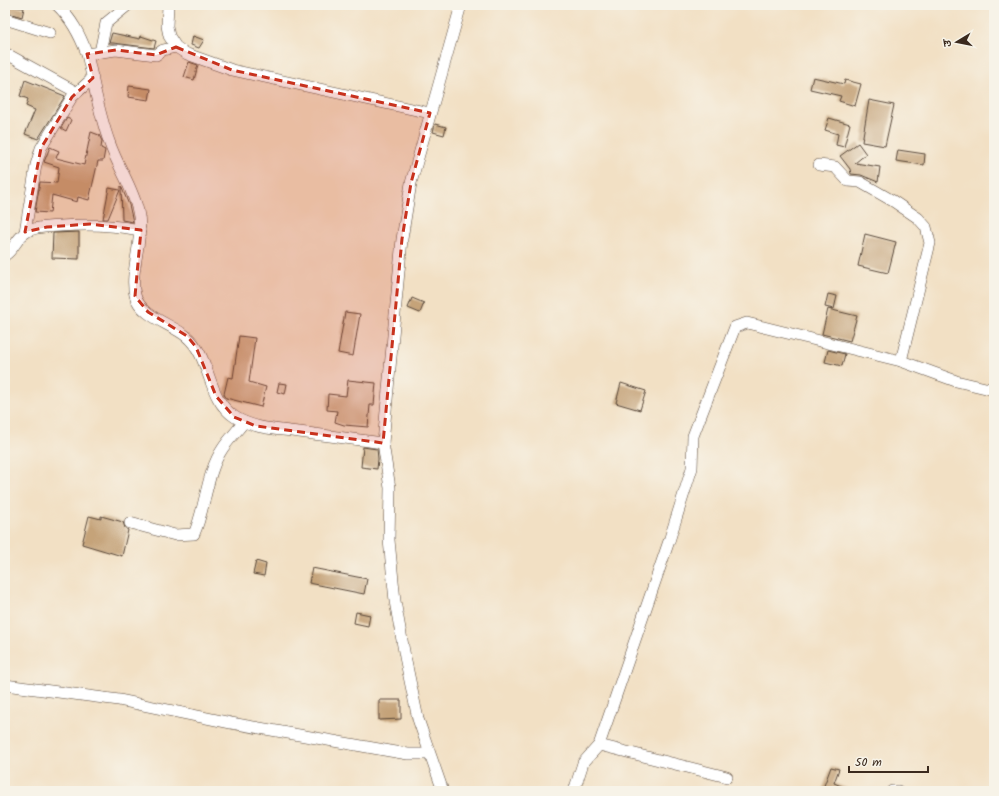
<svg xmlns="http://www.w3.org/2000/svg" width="999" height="796" viewBox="0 0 999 796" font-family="Kalam,'Playpen Sans Deva',sans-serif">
  <rect width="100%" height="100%" fill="#f7f3e8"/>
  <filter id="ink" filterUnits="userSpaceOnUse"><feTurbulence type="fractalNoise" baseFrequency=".025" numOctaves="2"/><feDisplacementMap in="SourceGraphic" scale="8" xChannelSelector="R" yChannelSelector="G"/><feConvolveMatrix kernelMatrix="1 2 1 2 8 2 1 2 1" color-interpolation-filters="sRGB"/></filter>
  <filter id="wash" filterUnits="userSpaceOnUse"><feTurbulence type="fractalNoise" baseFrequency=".012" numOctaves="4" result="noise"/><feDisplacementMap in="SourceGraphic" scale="16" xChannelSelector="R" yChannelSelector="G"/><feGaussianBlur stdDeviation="0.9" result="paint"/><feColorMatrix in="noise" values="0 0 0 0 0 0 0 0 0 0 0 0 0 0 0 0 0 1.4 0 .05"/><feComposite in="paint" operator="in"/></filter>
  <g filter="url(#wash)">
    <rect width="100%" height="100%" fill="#f2e0c4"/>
    <g id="blocks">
      <g fill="#c5a379">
        <path d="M5,5l19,3 -2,9 -17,-5z"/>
        <path d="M112,33l28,6 1,-3 15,5 -2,7 -41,-5h-4z"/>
        <path d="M193,36l11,4 -5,8 -8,-3z"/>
        <path d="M189,62l9,3 -4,15 -10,-3z"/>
        <path d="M813,77l31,7 1,-4 16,4 -6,22 -16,-5 2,-5 -31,-7z"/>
        <path d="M25,80l40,16 -27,43 -13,-5 10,-24 -9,-4 2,-7 -8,-3z"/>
        <path d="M129,86l22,3 -2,11 -21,-3z"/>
        <path d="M869,100l25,5 -9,41 -23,-4z"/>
        <path d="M67,118l4,2 -5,11 -5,-3z"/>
        <path d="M829,118l21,6 -6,23 -8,-2 2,-11 -13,-4z"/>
        <path d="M435,124l11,3 -2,8 -11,-3z"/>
        <path d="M91,132l8,3 3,6 -1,7 4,2 -2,11h-5l-9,39 -11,-3 -1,5 -25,-7 -2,18 -15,-1 5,-30 17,1 2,-16 -15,-5 6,-15 9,4 -3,7 28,7z"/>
        <path d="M858,143l8,11 -11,9 25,4 -2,15 -17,-7 -10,-1 -1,-5 -10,-13z"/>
        <path d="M898,150l27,4 -1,11 -28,-4z"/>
        <path d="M121,186l8,19 4,17 -11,-2z"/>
        <path d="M109,188l11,2 -12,29h-5z"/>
        <path d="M79,232v27l-27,-1 1,-25z"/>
        <path d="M865,234l31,8 -8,31 -30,-7z"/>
        <path d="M828,294l9,2 -3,13 -9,-2z"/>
        <path d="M412,298l12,5 -4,10 -12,-5z"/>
        <path d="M828,309l29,7 -7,25 -28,-7z"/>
        <path d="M345,312l15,2 -7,42 -15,-3z"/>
        <path d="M239,336l16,2 -6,44 17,5 -5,20 -35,-9 -2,-4 4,-17 5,1z"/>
        <path d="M828,350l17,4 -3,12 -17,-4z"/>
        <path d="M348,380l28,3 -2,22h-4l-2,22 -24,-2 -9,-3 2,-11 -10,-1 1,-16 18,2z"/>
        <path d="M279,383l8,1 -2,10 -8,-2z"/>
        <path d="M621,383l25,8 -6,19 -24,-7z"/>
        <path d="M363,447l14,2 1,10 -1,10 -16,-2z"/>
        <path d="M89,516l12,3v-3l22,6 2,6 3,2 -6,26 -40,-12z"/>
        <path d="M256,561l10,3 -2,12 -11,-2z"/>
        <path d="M312,568l55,11 -3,15 -55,-11z"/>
        <path d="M356,612l14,3 -2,11 -14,-3z"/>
        <path d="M379,700h22v19l-22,1z"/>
        <path d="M831,767l8,2 -5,14 19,8h-31z"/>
      </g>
    </g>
  </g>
  <g filter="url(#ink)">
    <use href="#blocks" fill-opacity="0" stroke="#564537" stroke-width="1"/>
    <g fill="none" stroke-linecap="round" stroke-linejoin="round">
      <defs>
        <g id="minor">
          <path d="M57,5c15,14 23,30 30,49 7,30 12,61 23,90 8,23 23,44 28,67 7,27 -9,60 -3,84 5,21 36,29 51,41 26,21 20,63 49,81 19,12 43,12 64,15 28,4 56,7 84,11"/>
          <path d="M168,5l-1,21 2,10 7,11 11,7 45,16 198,43"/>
          <path d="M5,19l45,14"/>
          <path d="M100,52l6,-29 22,-18"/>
          <path d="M5,53l71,39"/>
          <path d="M87,54l29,-4 40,5 7,-5 13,-3"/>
          <path d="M819,165l16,2 13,14 12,1 33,19 25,17 8,9 4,16 -29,118"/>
          <path d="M25,232l11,-67 5,-17 31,-51 21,-19"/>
          <path d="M5,255c10,-6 12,-19 23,-24 9,-5 22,-4 33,-5 27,-2 52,-1 79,4"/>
          <path d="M130,523l45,12 19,-1c12,-27 12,-61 29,-86 6,-9 14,-17 21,-26"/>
          <path d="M5,685l114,15 112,23 159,28 18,3h21"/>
          <path d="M599,745l128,32"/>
          <path d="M443,791l-25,-72 -13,-62 -10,-56 -6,-61 1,-52 -7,-45 19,-204 9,-56 50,-178"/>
          <path d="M574,791l9,-28 16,-18 70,-204 23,-73 1,-32 42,-109 12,-4 154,38 55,20 38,9"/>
          <path d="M892,791h6"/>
        </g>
      </defs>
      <use href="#minor" stroke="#564537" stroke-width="12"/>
      <use href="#minor" stroke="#fff" stroke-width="11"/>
    </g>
  </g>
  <path fill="#c8321e" fill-opacity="0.2" stroke="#c8321e" stroke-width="3" stroke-dasharray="8 5" stroke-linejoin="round" d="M176,47l56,23 198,43 -19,70 -9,56 -19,204 -127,-17 -22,-9 -18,-21 -20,-49 -9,-11 -39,-24 -13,-16 6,-66 -51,-6 -43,3 -22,5 16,-84 31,-51 21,-19 -6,-24 29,-4 40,5z"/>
  <rect width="999" height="796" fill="none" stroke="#f7f3e8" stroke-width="20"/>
  <g transform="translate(957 42) rotate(260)" stroke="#f7f3e8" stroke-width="3" paint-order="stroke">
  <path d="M0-3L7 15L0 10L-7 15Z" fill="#3b2a1e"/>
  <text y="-6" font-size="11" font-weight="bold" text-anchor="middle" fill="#3b2a1e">उ</text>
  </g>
  <path d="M849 766v6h79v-6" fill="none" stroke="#3b2a1e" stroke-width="2"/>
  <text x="855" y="766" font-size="12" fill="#3b2a1e" stroke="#f7f3e8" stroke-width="3" paint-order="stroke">50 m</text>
</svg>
